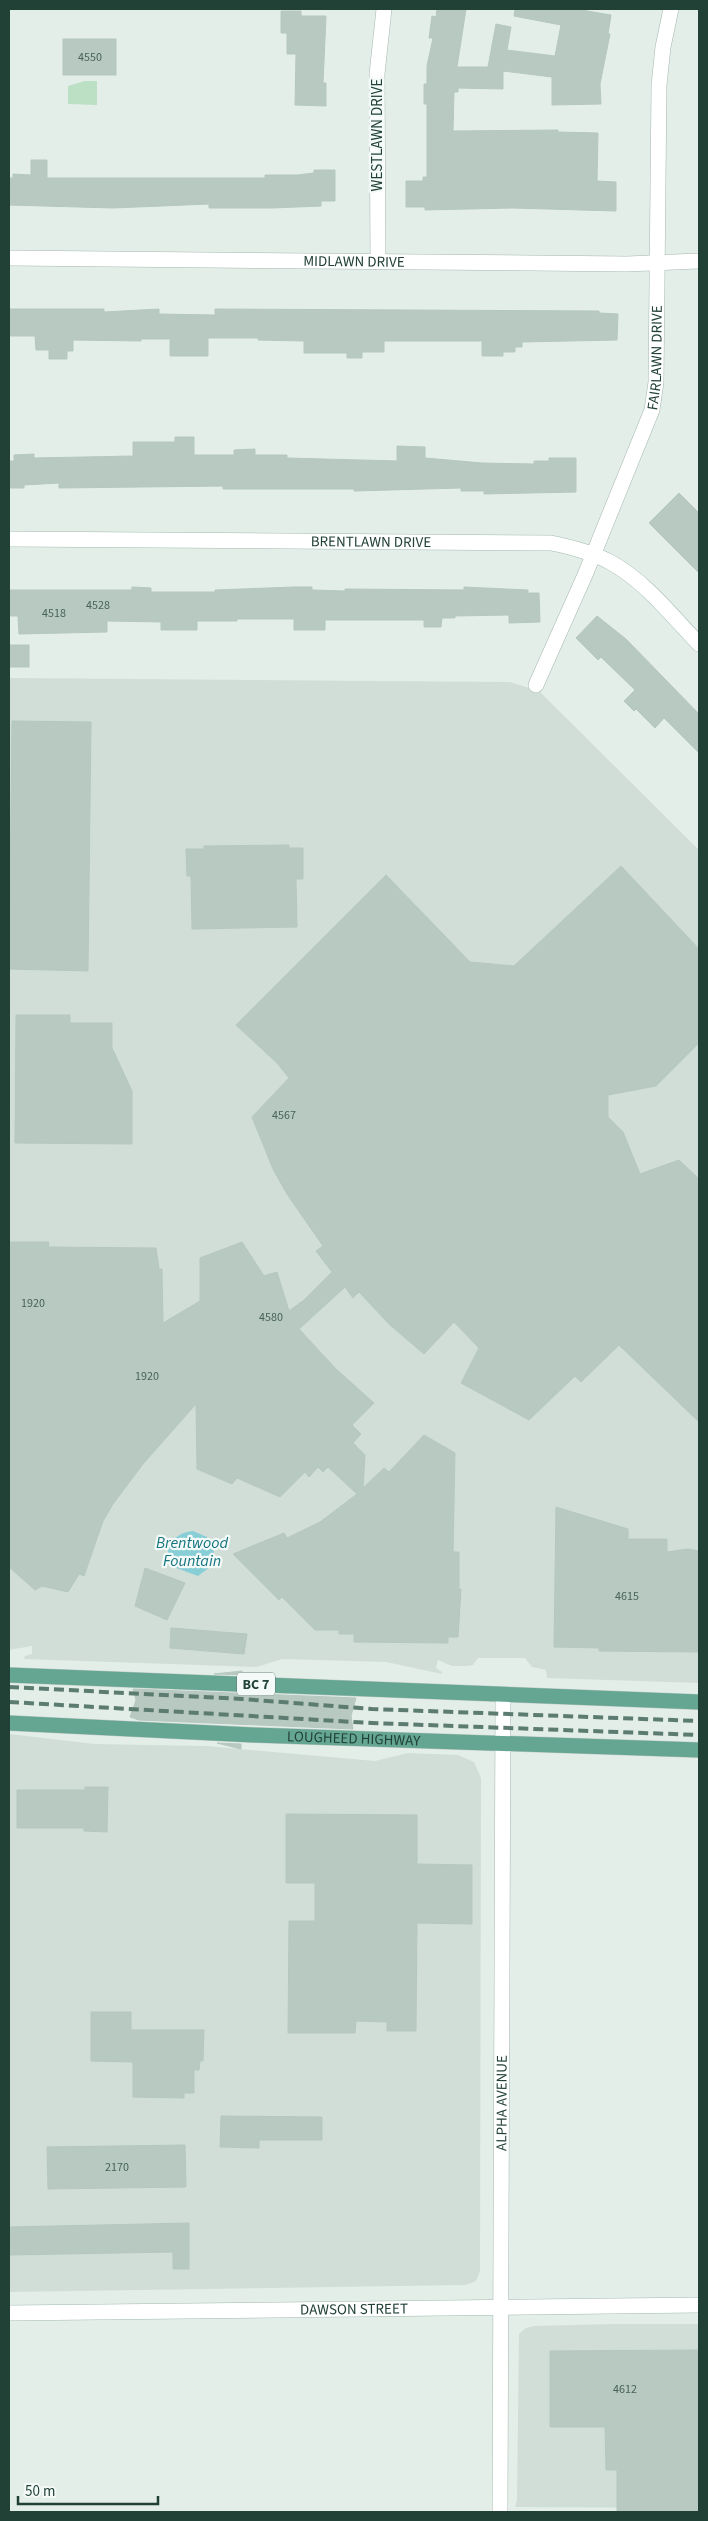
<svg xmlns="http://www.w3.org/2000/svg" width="708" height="2521" viewBox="0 0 708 2521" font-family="'Source Sans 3',sans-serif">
  <rect width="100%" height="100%" fill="#e3eee9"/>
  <g fill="#d1ded7">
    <path d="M9,678l501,4 29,9 160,159v833l-152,-5 -1,-8 -14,-3 -7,-9h-47l-5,7 -6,1h-15l-14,-6 -2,8 6,4v2l-56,-12 -104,-3 -25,8 -233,-8 1,-3 7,-2v-8l-23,4z"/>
    <path d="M9,1734l86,10 112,2 168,15 33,-8 50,2 16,7 7,16 -1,493 -4,10 -11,4 -456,7z"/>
    <path d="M612,2324h87v184l-184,-1 2,-7 2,-166 7,-6 8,-2z"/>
  </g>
  <path fill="#bbe0c3" d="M85,81h12v24l-29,-1v-18z"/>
  <path fill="#88ced6" d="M193,1531l14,6 7,15 -4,15 -12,9 -27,-10c-9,-19 3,-33 22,-35z"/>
  <g fill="#b8c9c1" stroke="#b5c8bf">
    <path d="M437,9h29l-9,58h31l8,-43 15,3 -4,23 48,6 6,-31 -47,-9 1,-7h72v2l24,4 -3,19h2l-10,50 1,20 -49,1v-28l-49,-6v18l-45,-1v4h-4l-1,39 105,-1v2l40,1 -1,48 19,1v29l-103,-3 -88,2v-3h-19v-26h17v-4h4v-73h-3v-20h3v-18l6,-28h-4l3,-22 4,1z"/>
    <path d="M281,11h20v5h25l-3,67h3v23l-31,-1 1,-51h-9v-21h-6z"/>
    <rect x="63" y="39" width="53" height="36"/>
    <path d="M31,160h16v18h218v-3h32l17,-2v-3h21v31h-14v5l-49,2h-63v-4l-96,4 -104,-3v-27h4v-4l18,1z"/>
    <path d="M9,309h95v3l55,-3v5l56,1v-6l384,2v2l19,1 -1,26 -95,2v5h-7v5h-12v4h-21v-15h-98v11h-22v6h-15v-5h-43v-12l-46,-1v-2h-50v18h-38v-17h-29v2l-68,-1v11h-6v8h-18v-9h-13l-1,-14h-26z"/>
    <path d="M175,437h19v18h40v-5l21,-1v6h32v3l110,3v-15l28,1v11l57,5 52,1v-3h15v-3h27v34l-92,2v-3h-23v-3l-107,3v-2h-131v-3l-164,2v-5l-35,2v3h-15v-27h5v-6l20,-1v4l99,-2v-14h42z"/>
    <path d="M679,493l20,20v60l-50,-50z"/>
    <path d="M132,587l19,1v4h64v-2l79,-3h18v3l33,1v-2l119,1v-3l64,3v3h11l1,29 -31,1v-8l-54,1v2h-13l-1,9h-17v-7h-99v10h-31v-11h-57v2h-40v9h-36v-8l-54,-1v11l-88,2 -1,-18h-9v-26h123z"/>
    <path d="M597,616l29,23 73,75v39l-35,-35 -9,10 -19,-19 -2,2 -10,-10 11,-11 -34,-33 -3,3 -22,-22z"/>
    <rect x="9" y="645" width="20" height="22"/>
    <path d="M12,721l79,1 -3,249 -79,-2z"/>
    <path d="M289,845v3h14v31h-7l1,48 -105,2 -1,-53h-4l-1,-27h18v-3z"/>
    <path d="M621,866l78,83v94l-43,43 -48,9v22l15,15 17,42 39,-14 20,19v243l-80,-77 -38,37 -6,-6 -46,44 -68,-37 18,-35 -25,-26 -30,32 -34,-29 -31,-33 -6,6 -8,-11 -46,42 37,40 38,34 -22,22 9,9 -8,9 12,12 -2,33 21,-20 5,4 35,-37 31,18 -2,99h6v37h2l-3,48h-10v6l-94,-1v-8h-15v-4h-24l-33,-33 -3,3 -46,-46 51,-21 3,5 33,-16 37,-28 -29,-27 -5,5 -5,-5 -9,10 -4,-5 -25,25 -43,-19 -5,6 -35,-15 -1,-65 -53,60 -30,40 -10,17 -19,55 -5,-2 -11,18 -26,-6 -7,4 -26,-23v-325h40l-1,5 108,1 3,21h3l1,54 37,-22v-43l42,-16 22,34 13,-4 12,39 15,-11 28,-28 -16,-21 7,-5 -36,-52 -14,-25 -21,-52 37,-39 -12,-15 -41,-38 150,-150 84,87 44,4z"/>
    <path d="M16,1015h54v8h42v25l20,43v53l-117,-1z"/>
    <path d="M556,1507l72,22v10h39v13l21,-3 11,2v101l-100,-1v-3l-45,-1z"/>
    <path d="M145,1568l40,15 -18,37 -32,-14z"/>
    <path d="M171,1628l76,6 -3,20 -74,-6z"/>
    <path d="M242,1671v3l15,1 -43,-1z"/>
    <path d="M133,1689l223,9 -5,18 2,13 -214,-9 -9,-3 6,-17z"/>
    <path d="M217,1743l24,1v5z"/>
    <path d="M85,1787h23l-1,45 -23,-1v-3h-67v-38h68z"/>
    <path d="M286,1814l131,1v49l55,1v59l-55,-1 -1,108h-29v-9l-31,-1 -1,12h-67l1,-112h26v-38h-29z"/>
    <path d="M91,2012h40v18h73l-1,31h-3l-1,9h-5v23h-10v5l-51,-1v-35l-42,-1z"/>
    <path d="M221,2116l101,1v23h-63v8l-39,-1z"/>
    <path d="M185,2145l1,42 -138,2 -1,-42z"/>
    <path d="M189,2223v46h-16v-17l-164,3v-28z"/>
    <path d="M699,2350v162h-82v-42h-11l-1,-43h-55v-76z"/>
  </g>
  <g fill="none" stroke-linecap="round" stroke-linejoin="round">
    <defs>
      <g id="street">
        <path id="s1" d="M9,258l618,6 72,-3"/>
        <path d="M378,262l-1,-188 7,-65"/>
        <path id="s2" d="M536,685l49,-110 67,-165 4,-28 3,-297 4,-38 8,-38"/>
        <path id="s3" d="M500,2512l3,-817"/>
      </g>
      <g id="secondary">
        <path id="s4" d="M9,539l542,4c20,4 42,10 59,19 35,19 62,54 89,82"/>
        <path id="s5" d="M9,2313l690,-8"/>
      </g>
      <g id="primary">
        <path d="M9,1675l690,27"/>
        <path id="s6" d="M9,1723l244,12 446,15"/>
      </g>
    </defs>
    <use href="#street" stroke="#a5b7b0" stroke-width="16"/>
    <use href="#secondary" stroke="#a1bab0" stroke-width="16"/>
    <use href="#primary" stroke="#c1cac7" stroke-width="16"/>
    <use href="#street" stroke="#fff" stroke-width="15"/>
    <use href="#secondary" stroke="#fff" stroke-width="15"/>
    <use href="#primary" stroke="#65a692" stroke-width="15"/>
    <g stroke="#5c7c72" stroke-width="4" stroke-dasharray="10 5" stroke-linecap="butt">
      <path d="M9,1687l233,12 130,10 327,12"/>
      <path d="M9,1702l363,21 327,12"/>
    </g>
  </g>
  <g text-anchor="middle" stroke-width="4.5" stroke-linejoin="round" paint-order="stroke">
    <g font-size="12" fill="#47635a">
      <text x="90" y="61">4550</text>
      <text x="98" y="609">4528</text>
      <text x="54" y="617">4518</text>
      <text x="284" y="1119">4567</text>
      <text x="33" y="1307">1920</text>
      <text x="271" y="1321">4580</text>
      <text x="147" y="1380">1920</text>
      <text x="627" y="1600">4615</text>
      <text x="117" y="2171">2170</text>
      <text x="625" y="2393">4612</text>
    </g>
    <rect fill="#f4faf7" stroke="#607871" stroke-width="1" x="237" y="1672.5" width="38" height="23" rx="4"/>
    <g font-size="14" font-weight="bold" fill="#214137">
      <text x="256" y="1689">BC 7</text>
    </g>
    <g font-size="15" fill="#214137" stroke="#f4faf7">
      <text transform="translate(377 135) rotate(-90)" y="5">WESTLAWN DRIVE</text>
      <text dy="5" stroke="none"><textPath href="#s1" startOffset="345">MIDLAWN DRIVE</textPath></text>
      <text dy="5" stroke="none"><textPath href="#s2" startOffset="351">FAIRLAWN DRIVE</textPath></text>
      <text dy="5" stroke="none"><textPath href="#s4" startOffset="362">BRENTLAWN DRIVE</textPath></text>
      <text dy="5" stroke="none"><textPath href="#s6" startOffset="345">LOUGHEED HIGHWAY</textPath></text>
      <text dy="5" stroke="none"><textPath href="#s3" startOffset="409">ALPHA AVENUE</textPath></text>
      <text dy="5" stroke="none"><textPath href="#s5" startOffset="345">DAWSON STREET</textPath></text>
    </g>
    <g font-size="16" font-style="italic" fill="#177581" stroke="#f4faf7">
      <text x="192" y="1548">Brentwood<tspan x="192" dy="18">Fountain</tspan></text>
    </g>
  </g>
  <rect width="708" height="2521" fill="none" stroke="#214137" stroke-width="20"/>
  <path d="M18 2496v8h140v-8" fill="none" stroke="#214137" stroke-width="2.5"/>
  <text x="25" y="2496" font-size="15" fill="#214137" stroke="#f4faf7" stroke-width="4" paint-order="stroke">50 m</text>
</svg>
